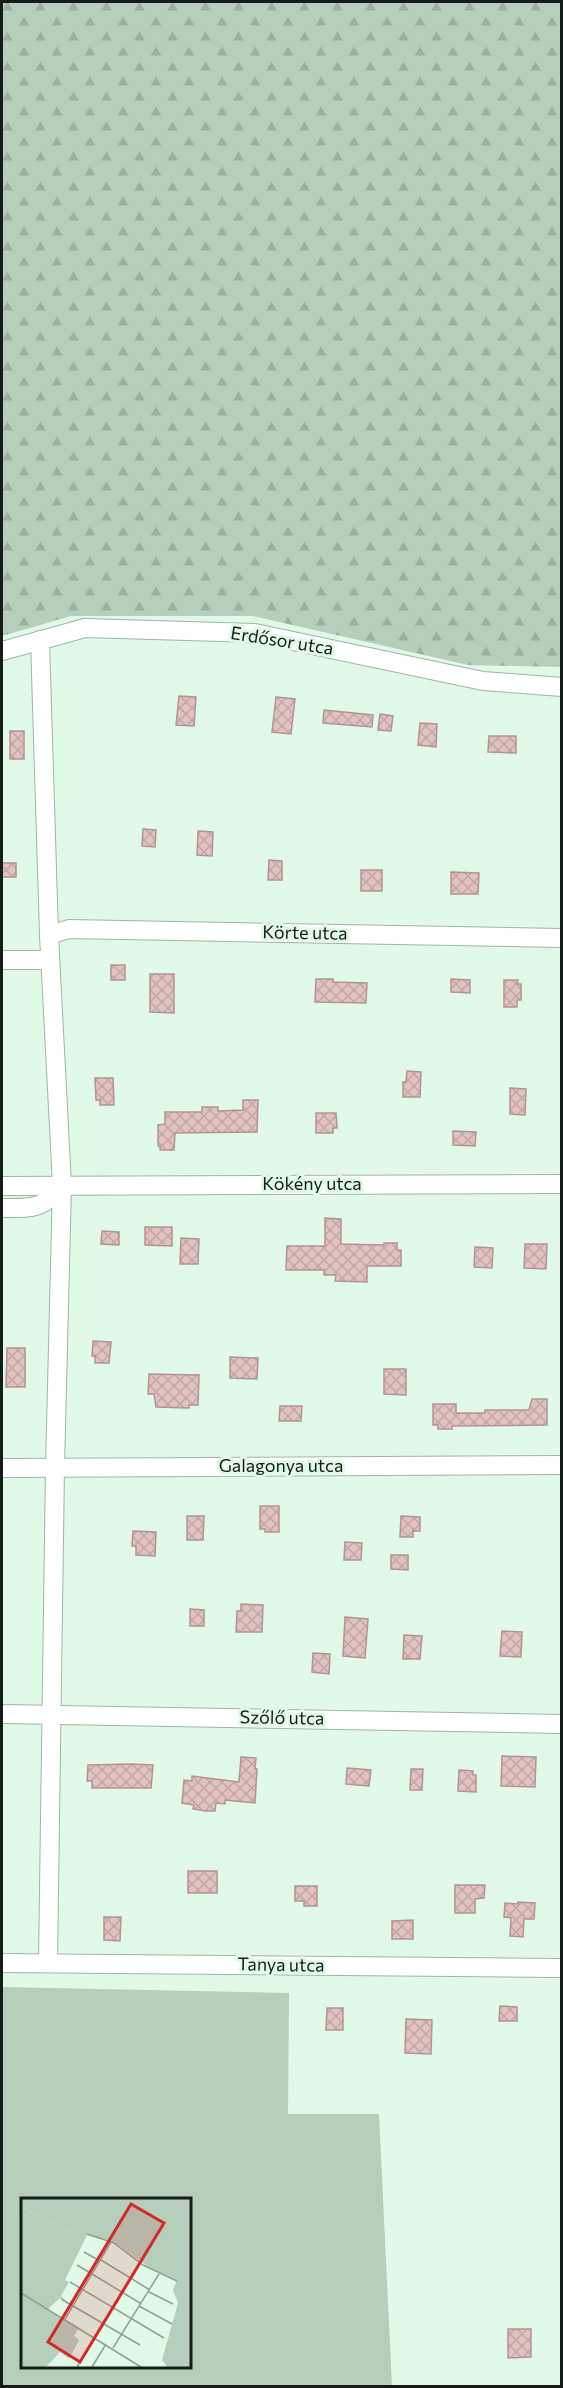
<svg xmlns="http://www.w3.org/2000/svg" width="563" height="2388" viewBox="0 0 563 2388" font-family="Commissioner,sans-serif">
  <defs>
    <pattern id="forest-firs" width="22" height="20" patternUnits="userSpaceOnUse" patternTransform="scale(1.5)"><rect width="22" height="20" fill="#b5cfbb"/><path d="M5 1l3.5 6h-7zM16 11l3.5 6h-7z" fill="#9bb1a0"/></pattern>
    <pattern id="building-cross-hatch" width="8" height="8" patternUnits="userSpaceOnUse" patternTransform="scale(1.5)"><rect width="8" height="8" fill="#e2c2c1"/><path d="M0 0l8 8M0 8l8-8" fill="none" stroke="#c1a6a5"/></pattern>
  </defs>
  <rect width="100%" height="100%" fill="#e1fae7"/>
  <path fill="#b5cfbb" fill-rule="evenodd" d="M2,1987l287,6 -1,121h91l13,272h-390zM22,2199h167v167h-167z"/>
  <path fill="url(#forest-firs)" d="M2,2h559v665l-93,-2 -215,-49h-182l-69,20z"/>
  <g fill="url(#building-cross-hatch)" stroke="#b29493" stroke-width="1.5">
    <path d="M179,696l17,1 -2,29 -18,-1z"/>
    <path d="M276,697l19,2 -4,35 -19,-2z"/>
    <path d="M324,710l49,5 -1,12 -49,-4z"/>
    <path d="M380,714l13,2 -2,15 -13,-1z"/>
    <path d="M420,723l17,1 -1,23 -18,-2z"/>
    <rect x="10" y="731" width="14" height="28"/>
    <path d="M489,736h27v17l-28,-1z"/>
    <path d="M143,829l13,1 -1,17 -13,-1z"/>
    <path d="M198,831l15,1 -1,24 -15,-1z"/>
    <path d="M269,860l13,1v19h-14z"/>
    <rect x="2" y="863" width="14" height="14"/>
    <rect x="361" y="870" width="21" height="21"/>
    <path d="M451,872l28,1 -1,21h-27z"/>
    <rect x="111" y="965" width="14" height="15"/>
    <path d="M150,974h24v39l-24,-1z"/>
    <path d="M316,979h17v3l34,1 -1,20 -51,-1z"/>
    <path d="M451,979l19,1v13l-19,-1z"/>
    <path d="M504,980h14l-1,4h4v16h-4v7h-13z"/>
    <path d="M407,1071l14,1 -1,25h-17v-15h3z"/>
    <path d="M95,1078h18l1,27h-14v-5h-4z"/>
    <path d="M510,1088l16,1 -1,26 -15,-1z"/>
    <path d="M243,1100h15l-1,32 -82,1 -1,17h-14v-4h-2v-21l7,-1v-12h37v-5h16v4l25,-1z"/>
    <path d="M316,1113h20l1,15h-4v5h-17z"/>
    <path d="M453,1131l23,1 -1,14 -22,-1z"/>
    <path d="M325,1218l16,1v25l43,1v-2h13v7h4v16h-34v16l-32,-1 1,-6h-12v-5h-38l1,-24h38z"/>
    <path d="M145,1227h27v19l-27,-1z"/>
    <path d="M102,1231l17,1v13l-18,-1z"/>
    <path d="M181,1238l18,1 -1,25h-18z"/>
    <path d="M525,1244h22l-1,25 -22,-1z"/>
    <path d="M475,1247l18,1 -1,20 -18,-1z"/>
    <path d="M93,1341l18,1 -2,21h-14v-7h-3z"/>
    <path d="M7,1348h18v39h-19z"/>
    <path d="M230,1357l28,1 -1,21 -27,-1z"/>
    <path d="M384,1369h22v26l-22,-1z"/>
    <path d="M149,1374l50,1 -1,30h-9v3l-33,-1 -2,-13h-6z"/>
    <path d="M532,1399h15v26l-95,1v3h-14v-4h-5v-21h23v9h29v-3h44z"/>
    <path d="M280,1406h22l-1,15h-22z"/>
    <path d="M260,1506h19v26h-14v-3h-5z"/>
    <path d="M187,1516h17l-1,24h-16z"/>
    <path d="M401,1516l19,1v14h-7v6h-13z"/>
    <path d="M133,1531l23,1 -1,24 -19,-1v-9h-4z"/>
    <path d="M345,1542l17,1 -1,17h-17z"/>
    <path d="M391,1555h17v15l-17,-1z"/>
    <path d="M241,1604l22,1 -1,27h-26l1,-21h4z"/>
    <path d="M190,1609l14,1v16h-14z"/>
    <path d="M345,1617l23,2 -3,39 -22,-2z"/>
    <path d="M502,1631l20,1 -1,25 -21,-1z"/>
    <path d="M404,1635l18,1 -2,23h-17z"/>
    <path d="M313,1653l17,1 -1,20 -17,-2z"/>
    <path d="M502,1756l34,1 -1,30 -34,-1z"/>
    <path d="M241,1757l15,1 -1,11h2l-2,34 -30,-3v4l-9,-1 -1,8h-9l-13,-2 1,-4 -12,-2 2,-23 8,1v-5l47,6z"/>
    <path d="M131,1764l22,1 -2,23h-59v-7h-5l1,-16z"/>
    <path d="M347,1768l24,2 -2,16 -23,-2z"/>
    <path d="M411,1769h12l-1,21h-12z"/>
    <path d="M459,1770l14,1v4h3v17l-18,-1z"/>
    <rect x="188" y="1871" width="29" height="22"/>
    <path d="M455,1885h30l-1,13 -9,1v14h-20z"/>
    <path d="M295,1886h22v20h-13v-5h-9z"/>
    <path d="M518,1902l17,1 -1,16h-10l-1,18 -13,-1 1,-18 -7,-1 1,-14 13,1z"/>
    <path d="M104,1917h17l-1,24 -16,-1z"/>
    <path d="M413,1920v19h-21v-18z"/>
    <path d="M500,2006l17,1v14h-18z"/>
    <path d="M327,2008h16v22h-17z"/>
    <path d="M406,2019l26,1 -1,34 -26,-1z"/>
    <path d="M508,2329h23v28l-23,1z"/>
  </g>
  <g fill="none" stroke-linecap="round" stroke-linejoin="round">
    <defs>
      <g id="minor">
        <path d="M40,640l9,295 13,250 -7,282 -7,495"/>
        <path d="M2,651l83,-23 170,5 228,48 79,6"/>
        <path d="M49,935l20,-6 493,9"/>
        <path d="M2,960h48"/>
        <path d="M2,1186l560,-2"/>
        <path d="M2,1208c29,0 42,2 60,-23"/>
        <path d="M2,1468l560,-3"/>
        <path d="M2,1714l560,10"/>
        <path d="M2,1963l560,5"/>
      </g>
    </defs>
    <use href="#minor" stroke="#9eb6a4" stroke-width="20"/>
    <use href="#minor" stroke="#fff" stroke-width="18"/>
  </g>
  <g text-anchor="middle" stroke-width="6" stroke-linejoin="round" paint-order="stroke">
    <g font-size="18" fill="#131c16" stroke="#e1fae7">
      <text transform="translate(282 641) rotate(9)" y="6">Erdősor utca</text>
      <text transform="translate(305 933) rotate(1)" y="6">Körte utca</text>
      <text x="312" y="1190">Kökény utca</text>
      <text x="281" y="1472">Galagonya utca</text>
      <text transform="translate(282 1718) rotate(1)" y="6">Szőlő utca</text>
      <text transform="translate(281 1965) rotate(1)" y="6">Tanya utca</text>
    </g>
  </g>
  <g transform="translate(21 2198)">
    <rect width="170" height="170" fill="#e1fae7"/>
    <path d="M0,9l45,23 21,5 -22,45 4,2 -8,14 5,4 -6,-2 -13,12 31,19 -4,7 5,4 -10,19 -9,-7 -14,15h-25z" fill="#b5cfbb"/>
    <path d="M0,0h169v169h-23l-5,-7 16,-57 -5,-13 4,-10 -30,-14 -33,-24 -48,-12 -45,-23z" fill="#b5cfbb"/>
    <path fill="none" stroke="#8fa193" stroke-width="1.5" d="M66,36l27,9 29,22 34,16M63,54l16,9M80,62l49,30M56,67l63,38M49,84l94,56M128,94l24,12M0,95l120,74M40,101l79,46M118,108l33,18M44,121l46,-77M92,150l46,-74M56,169l18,-29M71,169l14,-23"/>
    <path fill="#d62828" fill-opacity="0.15" stroke="#d62828" stroke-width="3" d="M110,6l33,19 -84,139 -32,-20z"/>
    <rect width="170" height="170" fill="none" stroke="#131c16" stroke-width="3"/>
  </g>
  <rect width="563" height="2388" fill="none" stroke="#131c16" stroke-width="6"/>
</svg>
